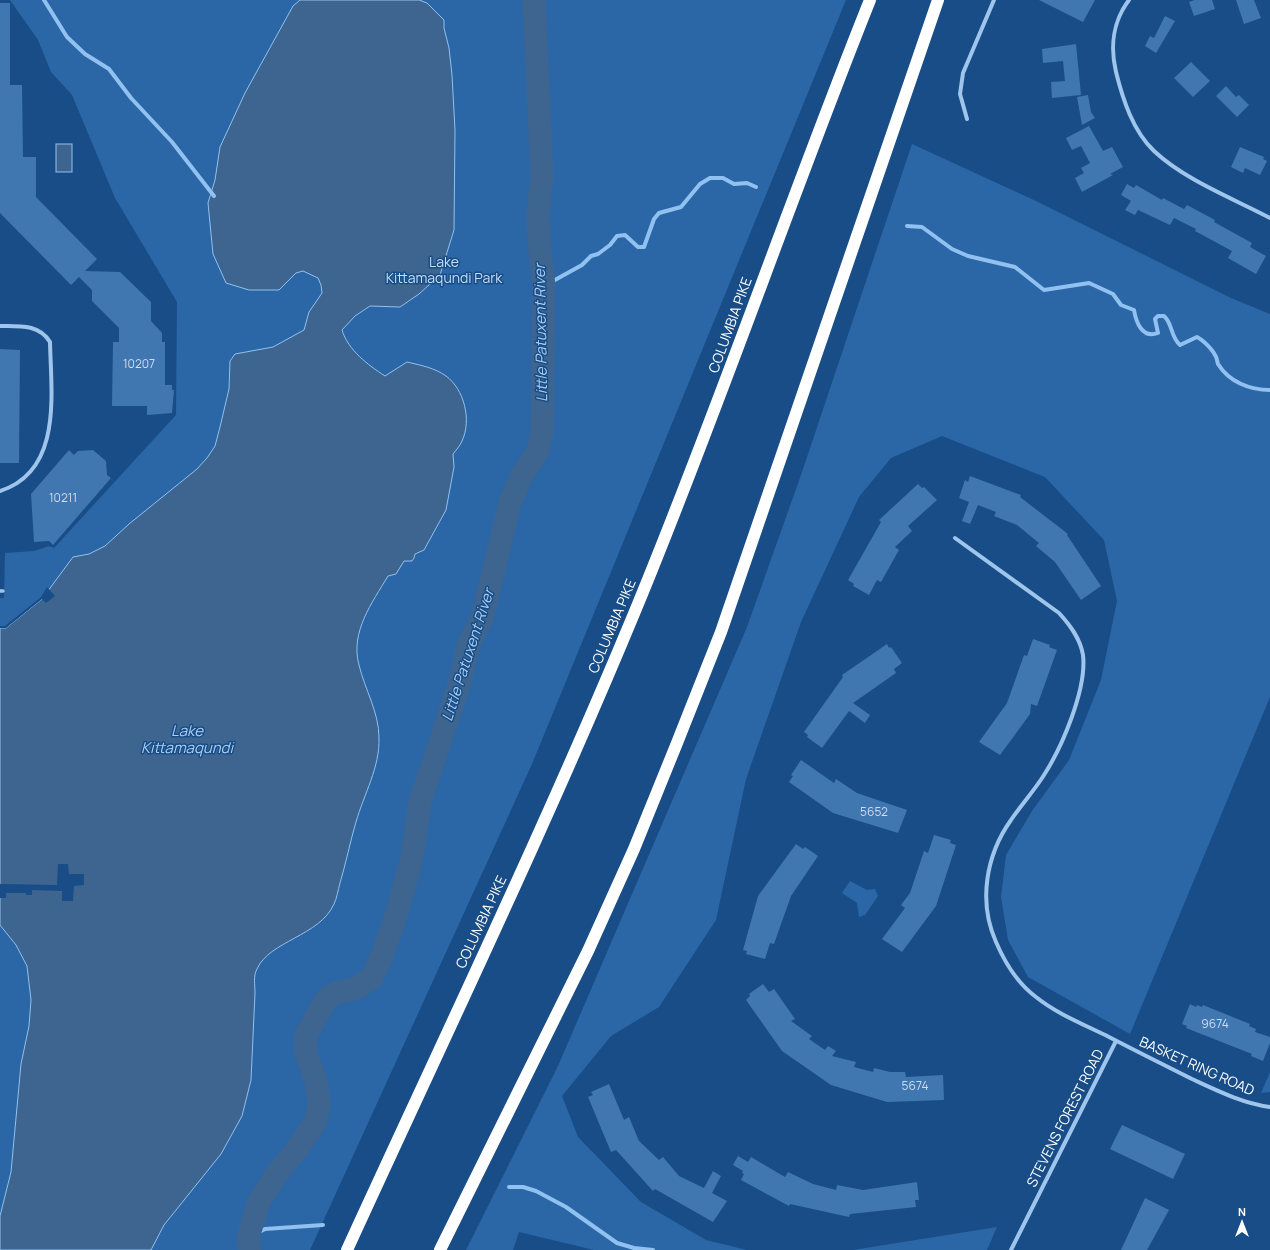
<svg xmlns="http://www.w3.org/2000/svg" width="1270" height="1250" viewBox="0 0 1270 1250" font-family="Manrope,sans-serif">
  <rect width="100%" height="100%" fill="#184d87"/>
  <g fill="#2b67a6">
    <path d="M10,0h836l-314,764 -222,486h-310v-652h4l1,-45 29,-2 15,-5 5,2 122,-133 1,-113 -62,-104 -43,-103 -21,-23 -13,-32z"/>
    <path d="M912,144l126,58 193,96 39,16v383l-140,337 -102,-57 -20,-37 -7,-43 5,-42 26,-44 37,-51 32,-80 16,-79 -13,-61 -59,-63 -103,-41 -51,22 -32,39 -58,125 -55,157 -30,141 -57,87 -48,29 -49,60 16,41 63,65 65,38 41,10h-153l-75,-18 -6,18h-47l92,-184 189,-439 54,-152z"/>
    <path d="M850,881l17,9 8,-1 3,7 -13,19 -6,2 -2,-14 -15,-10z"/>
    <path d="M1270,1072v20l-9,1z"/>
    <path d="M997,1227l-10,23h-134z"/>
  </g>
  <g fill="#3e6590" stroke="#91c1f0">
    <path d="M300,0h119l8,3 17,17v8l5,20 3,27 3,55 -1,100 -14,45 -21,19 -19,13 -30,-1 -15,10 -13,14c6,20 26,35 43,46l22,-14c13,3 28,6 39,14 18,13 26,44 16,65 -2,5 -6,9 -9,13l1,13 -8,43 -22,40 -9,4 -1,4 -2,3h-8l-8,13 -8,2c-16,27 -38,56 -29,89 6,25 20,47 20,73 1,29 -15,56 -23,84 -6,20 -10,41 -16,61 -2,7 -3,15 -6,21 -14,32 -65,37 -77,65 -4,7 -2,16 -2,24l-4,87 -9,36 -21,38 -57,71 -13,25h-151v-34l11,-44 10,-108 8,-38 2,-26 -4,-34 -11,-21 -16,-20v-297h6l36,-29 31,-42 16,-3 16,-8 24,-22 68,-55 10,-11 8,-12 5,-19 9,-38 1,-28 5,-7 38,-7 31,-17 5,-18 13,-19 -1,-8 -3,-7 -15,-7 -7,2 -17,17h-30l-23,-7 -13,-29 -5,-51 7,-23 5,-33 25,-54 48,-87z"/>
    <rect x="56" y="144" width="16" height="28"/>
  </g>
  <g fill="#184d87">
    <path d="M47,587l8,9 -9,7 -4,-4 -36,29h-6v-2h5l36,-29z"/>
    <path d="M58,864h10l1,10h15v11l-10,1 -1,15h-11v-10l-30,-1v5h-6v-2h-20v5h-6v-14l57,1z"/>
  </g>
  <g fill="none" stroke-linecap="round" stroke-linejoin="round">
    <g stroke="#91c1f0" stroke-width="4">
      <path d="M44,0l23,37 18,17 24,15 22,29 41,44 42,54"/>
      <path d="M907,226l15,1 30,22 16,7 47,11 29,23 45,-7 24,11 8,11 13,5c2,12 8,29 24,23l-3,-14 3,-3h6c9,8 6,20 16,29l17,-8c6,3 15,12 18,18 2,2 2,6 3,9 11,18 32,26 52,26"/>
      <path d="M544,286l38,-21 9,-9 7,-2 12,-9 7,-9 8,-1 13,12h6l10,-28 5,-6 22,-6 19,-23 10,-6h13l11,6 13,-1 9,4"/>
      <path d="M509,1187h14l13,4 30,16 51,36 17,5 19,2"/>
      <path d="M248,1238l17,-9 58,-4"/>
    </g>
    <path stroke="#3e6590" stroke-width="23" d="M250,1250l-2,-12 10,-34 17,-28 23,-28 18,-27 3,-16 -3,-24 -11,-31 1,-15 21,-37 11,-6 17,-3 17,-11 11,-25 14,-40 15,-56 8,-55 41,-123 7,-33 14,-28 28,-115 11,-26 17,-26 4,-18 2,-147 -5,-43 -1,-28 4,-39 -8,-176"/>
  </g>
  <g fill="#4077b1">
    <path d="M1039,0h56l-12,22z"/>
    <path d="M1195,0h17l3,9 -21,7 -5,-14z"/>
    <path d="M1236,0h18l7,18 -17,6z"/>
    <path d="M0,3h10v82h12l1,72h13v40l61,62 -12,12 35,1 31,30v19l11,12v9h3v43h7v5h2l-2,23 -25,2v-9h-35l1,-64h6v-14l-27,-27v-11l-13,-13 -8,8 -71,-72z"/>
    <path d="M1165,16l10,5 -19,32 -11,-7 5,-10 4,2z"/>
    <path d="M1076,44l5,51 -29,3 -1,-16 14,-1 -2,-20 -20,2 -1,-14z"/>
    <path d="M1191,62l19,19 -17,16 -19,-19z"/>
    <path d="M1226,86l10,11 3,-2 10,10 -12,12 -21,-21z"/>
    <path d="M1088,95l3,17 4,6 -13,7 -5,-28z"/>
    <path d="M1089,126l14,25 9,-4 11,20 -13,7 3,1 -31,17 -7,-14 9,-5 -3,-5 9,-5 -9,-17 -9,4 -6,-12z"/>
    <path d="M1240,147l24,10 -1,2 4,2 -7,14 -15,-7 -2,5 -12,-6z"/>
    <path d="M1127,184l7,4 2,-3 26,15 1,-2 21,11 3,-4 28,15 -1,2 38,21 -2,4 16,9 -10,18 -28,-16 4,-7 -37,-20 1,-2 -22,-11 -4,7 -32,-15 -3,5 -10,-5 6,-9 -10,-6z"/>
    <path d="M0,349l20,1 -1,113h-19z"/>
    <path d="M69,450l5,5 4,-4 15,-1 13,11 1,14 4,3 -58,67 -4,-4 -15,1 -3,-48z"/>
    <path d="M970,476l51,19 -1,2 48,37 -1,1 34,51 -20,14 -26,-38 -19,-16 3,-3 -22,-18 -23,-9 2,-4 -18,-7 -8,19 -8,-3 7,-19 -10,-4 6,-18 3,2z"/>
    <path d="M918,484l4,4 2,-1 13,13 -29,26 4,5 -17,16 4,3 -18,32 -4,-2 -8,15 -16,-9 1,-2 -6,-4 33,-58 -2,-2z"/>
    <path d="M1033,639l17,6 -1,2 8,3 -20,56 -6,-2 -1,10 -30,41 -21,-13 28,-39 17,-48 3,1z"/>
    <path d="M887,644l2,4 2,-1 11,16 -8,6 2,4 -43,30 17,12 -5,8 -16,-12 -27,37 -15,-11 1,-2 -4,-3 39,-55 -1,-2z"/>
    <path d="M801,760l33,23 2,-4 21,14 50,17 -9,23 -65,-20 -44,-31 4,-6 -2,-1z"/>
    <path d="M934,835l17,5 -1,3 6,2 -20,61 -34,46 -20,-13 23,-31 -4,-3 9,-12 14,-42 4,2z"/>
    <path d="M796,844l7,5 2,-2 13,9 -27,40 -17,48 -4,-1 -5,16 -19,-5 1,-3 -4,-1 15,-54z"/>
    <path d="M763,984l6,8 5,-3 21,30 -4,2 21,15 -3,3 16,11 3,-4 8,5 -4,5 24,6 -2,5 19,5 1,-4 16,4h15l1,5 37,-2 1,25 -57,2 -56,-17 -49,-34 -36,-51 4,-4 -1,-2z"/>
    <path d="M1190,1004l6,3 1,-2 5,2 1,-2 47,19 -1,2 7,3 -1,3 15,5v6l-7,18 -12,-5 1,-2 -66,-26 1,-2 -5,-2z"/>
    <path d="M609,1084l15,36 5,-3 10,24 20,19 4,-3 16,19 25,12 9,-17 8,5 -9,17 15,8 -14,21 -58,-33 -2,2 -37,-41 -5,2 -23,-55 5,-2 -2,-3z"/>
    <path d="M1122,1125l63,29 -12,25 -63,-30z"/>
    <path d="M738,1156l10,6 3,-5 34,20 3,-5 25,12 23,6 1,-5 26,5 54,-8 2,18h-4l1,7 -66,7 -1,3 -59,-13 -1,2 -48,-26 3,-6 -2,-1 1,-2 -10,-6z"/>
    <path d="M1145,1198l24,12 -22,40h-26z"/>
  </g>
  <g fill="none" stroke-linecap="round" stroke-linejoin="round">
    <path stroke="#9fc5ed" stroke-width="3.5" d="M0,591h3"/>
    <g stroke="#9fc5ed" stroke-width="4">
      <path d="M1129,0c-16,21 -19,47 -13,72 7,28 17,59 38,79 31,29 78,47 116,67"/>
      <path d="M967,119l-7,-25 3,-21 31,-73"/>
      <path d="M0,326c19,0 39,-2 50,16 1,51 13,129 -50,149"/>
      <path d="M955,538l104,75c11,12 21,25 24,42 4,34 -21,92 -39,120 -10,16 -23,30 -33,45 -25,35 -33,82 -15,122 9,21 21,41 40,55 21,17 49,28 73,40 27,14 55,28 83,42 26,12 50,24 78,28"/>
      <path d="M1011,1250l105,-209"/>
    </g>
    <g stroke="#fff" stroke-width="12">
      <path d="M347,1250c98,-214 201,-428 291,-646 82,-199 152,-404 232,-604"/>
      <path d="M440,1250l148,-299 46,-102 43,-106 44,-111 217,-632"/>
    </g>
  </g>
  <g text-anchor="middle" stroke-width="3" stroke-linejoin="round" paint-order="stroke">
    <g font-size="12" fill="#cfddec">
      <text x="139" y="368">10207</text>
      <text x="63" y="502">10211</text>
      <text x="874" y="816">5652</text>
      <text x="1215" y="1028">9674</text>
      <text x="915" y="1090">5674</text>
    </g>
    <g font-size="14" fill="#c5dffa" stroke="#184d87">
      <text x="444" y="267">Lake<tspan x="444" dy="16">Kittamaqundi Park</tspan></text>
    </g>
    <g font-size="14" fill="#fff" stroke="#184d87">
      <text transform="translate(730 325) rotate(-70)" y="5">COLUMBIA PIKE</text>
      <text transform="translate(612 626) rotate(-67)" y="5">COLUMBIA PIKE</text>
      <text transform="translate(481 922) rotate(-65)" y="5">COLUMBIA PIKE</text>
      <text transform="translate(1197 1066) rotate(24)" y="5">BASKET RING ROAD</text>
      <text transform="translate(1065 1118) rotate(-63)" y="5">STEVENS FOREST ROAD</text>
    </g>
    <g font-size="15" font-style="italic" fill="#abcff5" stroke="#184d87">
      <text transform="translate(541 333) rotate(-91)" y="5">Little Patuxent River</text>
      <text transform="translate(468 655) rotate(-72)" y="5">Little Patuxent River</text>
      <text x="187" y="736">Lake<tspan x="187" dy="17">Kittamaqundi</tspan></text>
    </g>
  </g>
  <g transform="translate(1242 1222)" stroke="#184d87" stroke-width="3" paint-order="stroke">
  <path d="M0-3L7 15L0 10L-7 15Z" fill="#ffffff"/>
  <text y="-6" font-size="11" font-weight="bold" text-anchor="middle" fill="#ffffff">N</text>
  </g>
</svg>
